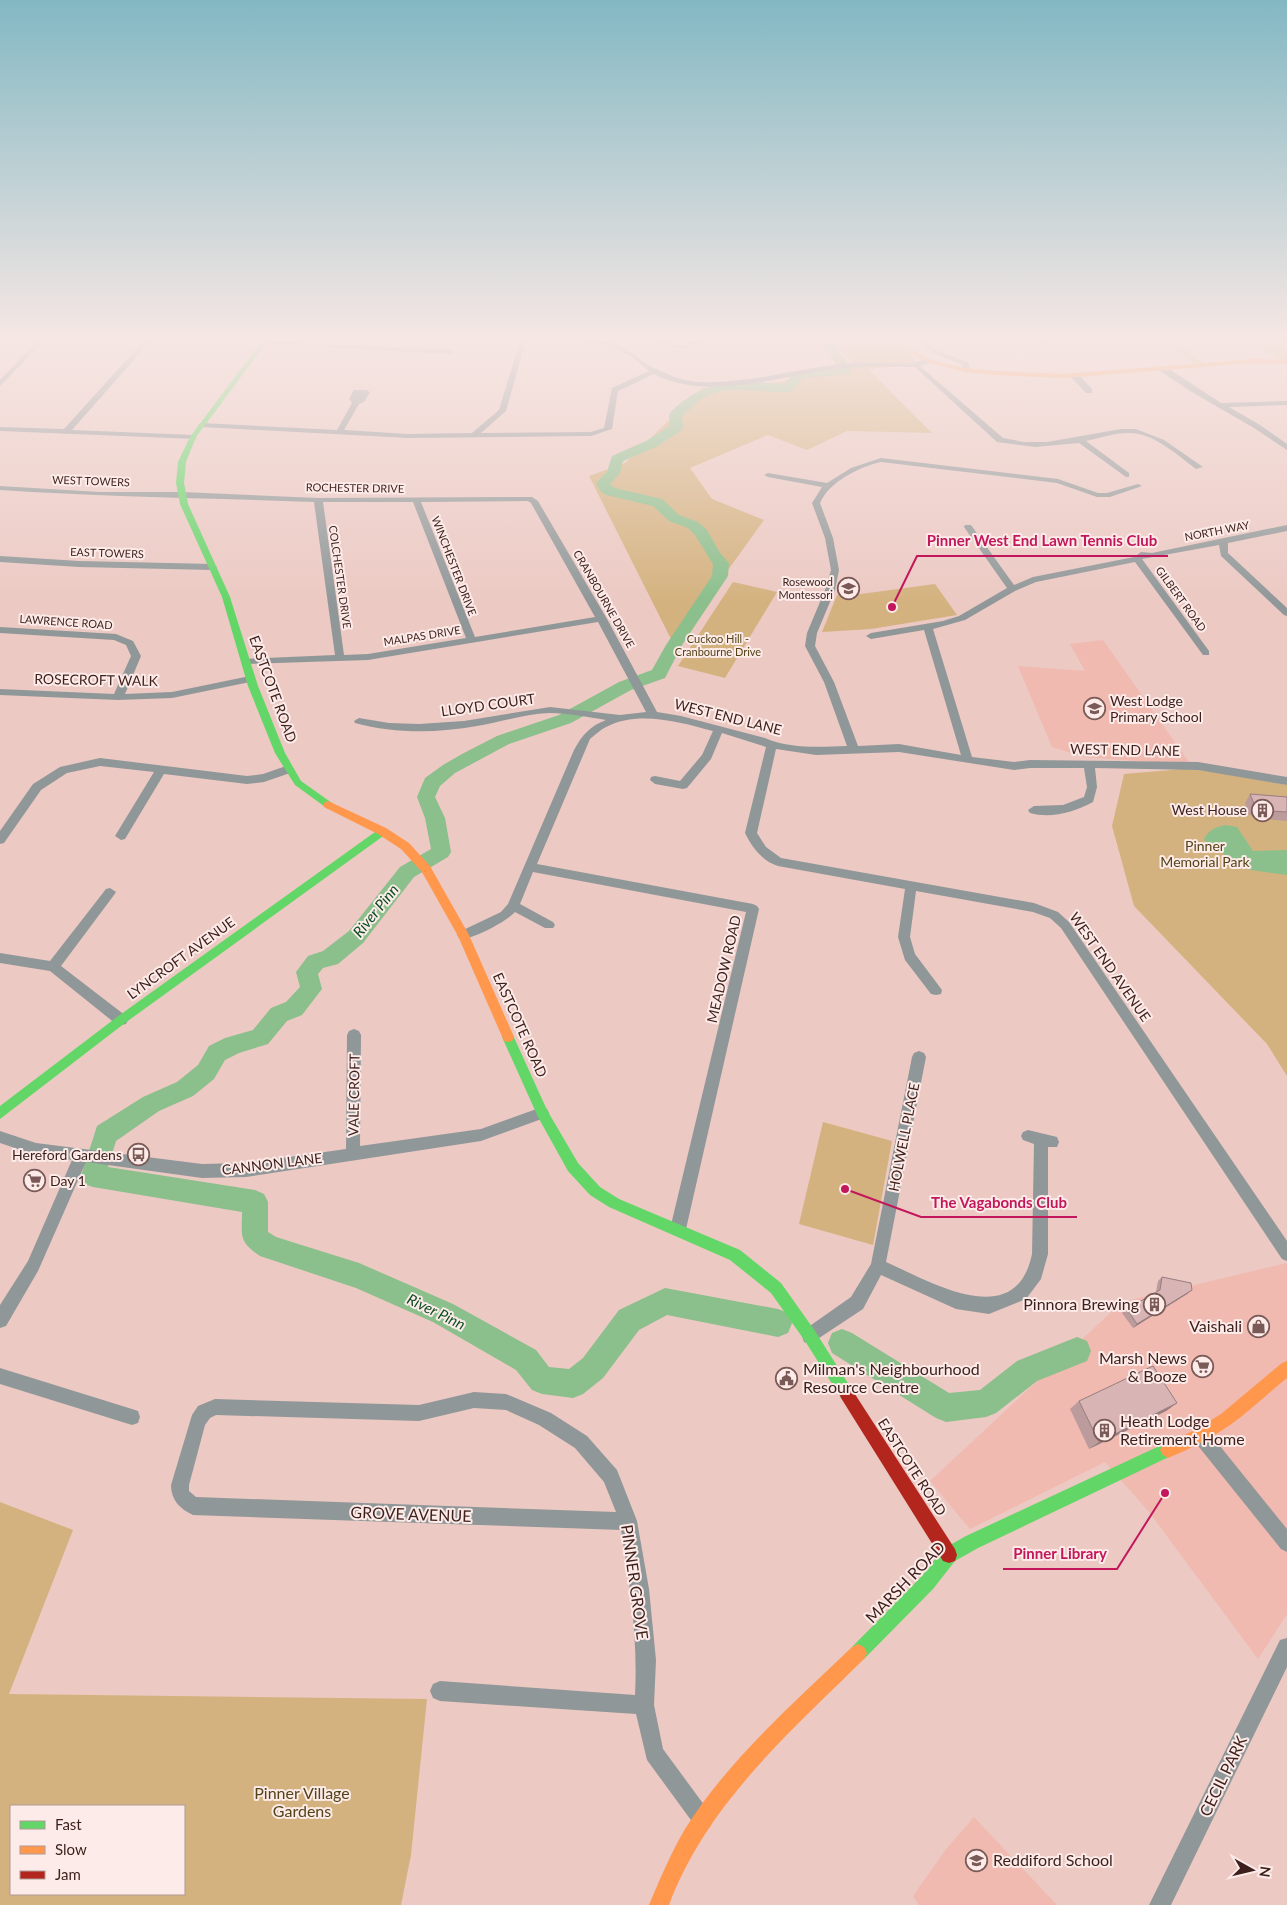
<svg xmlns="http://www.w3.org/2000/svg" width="1287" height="1905" viewBox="0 0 1287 1905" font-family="Lato,sans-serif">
  <rect width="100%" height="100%" fill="#ecc9c3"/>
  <g fill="#f0bab1">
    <path d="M1103,640l88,125 -107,-8 -32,-10 -34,-81 67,5 -15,-27z"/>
    <path d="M1287,1263v351l-29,45 -109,-147 -44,-50 -135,67 -40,-48 192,-179z"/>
    <path d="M974,1817l83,88h-138l-6,-9 33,-47z"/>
  </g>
  <g fill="#d4b27f" fill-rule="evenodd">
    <path d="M827,337h66l22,22v3l-4,3 -43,4 64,64 -85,-2 -40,19 -39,-15 -78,33 22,31 52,21 -90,125 -85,-169 36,-13 77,-75h43l100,-17 7,-10z"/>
    <path d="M1123,337h48l32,26 -9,1 -29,-22h-36z"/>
    <path d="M1276,337h11v23h-7l-25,-16z"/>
    <path d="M733,582l44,10 -52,86 -47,-12z"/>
    <path d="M935,584l22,31 -86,14 -49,3 15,-37 14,3 2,-3z"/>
    <path d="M1183,769l29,2 75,14v291l-20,-32 -133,-138 -22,-80 12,-52z"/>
    <path d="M823,1122l69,19 -19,104 -74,-21z"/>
    <path d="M0,1502l73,28 -64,164 418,5 -16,156 -10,50h-401zM11,1806h173v88h-173z"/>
  </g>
  <path fill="#8bbf8c" d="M1226,825l11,2 16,24 34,-1v25l-36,-5 -13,-5 -20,-15 -11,-5 -3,-6c6,-10 11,-12 22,-14z"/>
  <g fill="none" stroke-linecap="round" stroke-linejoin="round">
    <g fill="#8bbf8c" fill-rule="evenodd">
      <path d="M823,337h13l-5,5 15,18 5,11 -2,3 -44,4c-7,4 -10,12 -17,14 -43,1 -72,-15 -106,25l1,10 -1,3 -26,17 -33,14 -3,12 -10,11 5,4 47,11 17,16 19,7 9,8 13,23 9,10 -1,13 -46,69 -17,33 -34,12 -60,33 -62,21 -54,29 -15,13 -5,11 10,21 6,34 -3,5 -34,20 -51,66 -25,21 -15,4 -5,6 4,15 -20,26 -15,6 -19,23 -29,9 -14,7 -11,19 -21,17 -34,15 -43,30 -8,26 147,23 9,4 4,8v30l8,5 83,26 94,41 83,46 13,17 20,2 14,-11 36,-48 46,-22 113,21 10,4 4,10 -4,10 -10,4 -111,-22 -28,15 -36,48 -20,16 -10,4 -31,-4 -10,-4 -16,-20 -83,-48 -77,-34 -96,-32c-22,-15 -18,-20 -18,-44l-149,-25 -9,-3 -3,-8 16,-50 46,-29 34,-15 21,-17 11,-19 16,-8 28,-8 18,-22 15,-6 14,-15 -4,-15 12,-16 15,-5 26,-20 51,-64 31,-18 -6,-31 -8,-21 8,-19 18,-13 19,-11 35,-18 62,-21 60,-33 33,-12 14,-25 46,-69 1,-12 -18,-29 -7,-7 -19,-7 -16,-15 -47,-11 -5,-3 -5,-9 11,-11 5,-16 34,-15 24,-15 -1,-10 1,-3c20,-22 49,-33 79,-32 12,1 23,3 35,3 13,-18 34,-13 54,-15l-4,-8 -15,-19z"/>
      <path d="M842,1329l10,4 97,60 31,-3 37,-29 60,-24 10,4 4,10 -4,10 -50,20 -41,32 -10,4 -40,5 -10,-4 -104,-65 -4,-10 4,-10z"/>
    </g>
    <g fill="#909798" fill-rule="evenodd">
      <path d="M41,337h7l-48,49v-6z"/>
      <path d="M147,337h7l-82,93 121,5h3v4l-196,-8v-4l64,2z"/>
      <path d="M521,337h6l-21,74 -25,22 110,-1 13,-4 8,-40 37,-17 -18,-15 -21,-9 -68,-10c23,0 49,-1 72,6 17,6 25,17 38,24 13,6 29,14 46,15 46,2 90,-11 135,-17 25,-4 51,-2 76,-2 8,0 15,-4 22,-3v2l-10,4 1,2 81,70 21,4h23l74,-13h15l28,11 39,27 -7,2c-19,-14 -43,-37 -68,-36 -14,0 -28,5 -42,8l43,32v4h-3l-47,-34 -44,4 -38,-5 -82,-75c-27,0 -54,-1 -81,2 -56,7 -126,33 -180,5l-36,17 -6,38 -21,7 -183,2 -206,-11 -4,-2 4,-2 135,7 15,-27 -3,-4 5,-9h12l4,2 -6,10 -5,2 -15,26 64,4 64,-1 27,-23z"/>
      <path d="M713,337h12l-43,12 -37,-8 3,-2 34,6z"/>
      <path d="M913,337h8l15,13 33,13v7l-7,2 1,-7 -31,-13z"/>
      <path d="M1054,337h7l-6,5 -22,5 -3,-2z"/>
      <path d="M1268,337h7v1l-3,2z"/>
      <path d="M264,341l187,9 3,2 -3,2 -23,-1 -166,-9v-2z"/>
      <path d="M1160,367h6l55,36 66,-2v4l-58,2 31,18 27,19v6l-33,-22 -64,-37 -30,-20z"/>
      <path d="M1071,373h6l15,16v4h-6l-15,-16z"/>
      <path d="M881,458l177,21 40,14h9l31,-9 4,2 -32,11h-13l-40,-14 -176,-21c-22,5 -52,20 -61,41l13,35 6,32 -4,20 -18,43 -2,13 19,36 24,64 41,-2 62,11 -37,-125 -53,9 -5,-3 5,-3 72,-12 16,-5 48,-28 -43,-61 1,-2h6l43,60 19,-8 101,-20 7,-5 11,1 135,-28v6l-59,12v10l59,55v8l-3,-1 -63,-59 -2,-11 -77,14 67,92v4h-6l-68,-93 -99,20 -21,9 -50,29 -32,9 39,128 42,5 16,-2 168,2 89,15v8l-89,-15 -103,-2 2,19 -4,15c-19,10 -42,17 -63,11l-2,-3 6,-4 29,-1 21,-8 3,-10 -3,-19h-54l-16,2 -115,-18 -83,3 -40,-6 -19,84 9,14 15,11 253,45 24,9 11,10 218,319v20l-5,-2 -221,-331 -11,-10 -17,-6 -117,-21 -6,46 5,17 27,36 -1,4 -5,1 -5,-1 -26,-34 -7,-23 7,-48 -127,-23c-16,-5 -26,-19 -33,-33l21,-86 -44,-14 -11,26 -24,29 -4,1 -28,-5 -5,-4 1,-3 4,-1 25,5 22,-26 11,-24c-33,-9 -75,-21 -107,-4 -6,3 -11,8 -16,12l-53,125 216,40 4,2 2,3 -73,320 -3,5 -5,2 -5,-2 -3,-5 76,-317 -213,-40 -13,32 33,18 2,3 -2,3h-8l-30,-16c-8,9 -46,30 -56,26l-2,-3 2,-3 42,-20 7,-8 66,-154c8,-15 16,-24 32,-30 -18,-3 -38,-7 -57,-7 -24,1 -48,9 -72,13 -39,7 -82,8 -122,-3l-1,-2 5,-3 30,5 30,1 45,-3 86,-14 70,8 26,-3 -48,-90 -230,38 -123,4 -3,-1v-4l93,-4 -21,-153c-105,-4 -209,-5 -314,-12v-4l100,6h82l136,6 214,-1 6,4 69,118 50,93 24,4 84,22c25,11 55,9 82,8l-23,-64 -19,-36 2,-13 18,-43 6,-20 -6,-32 -13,-35 10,-16 -54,-10 -4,-2 4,-2 59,10 24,-15zM528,501l3,2 64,114 -120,20 -54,-135zM323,502h90l53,136 -98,16 -24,1z"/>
      <path d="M0,556l79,5 134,3 4,3 -4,3 -134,-3 -79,-5z"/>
      <path d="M0,627l116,7 17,7 8,15 -16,38 47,-2 78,-16 5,3 -5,3 -78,16 -54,2 -118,-5v-6l114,5 17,-38 -5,-11 -12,-5 -114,-7z"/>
      <path d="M100,758l147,18 16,-2 26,-9 5,4 -1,3 -29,10 -17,2 -83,-10 -39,65 -4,1 -6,-4 39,-64 -54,-6 -33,7 -26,17 -37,53 -4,1v-13l33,-47 27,-17z"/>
      <path d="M110,888l6,4 -2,3 -53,71 65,50 2,4 -2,4 -5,1 -5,-1 -66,-53 -50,-8v-10l50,8 56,-72z"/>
      <path d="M354,1029l5,2 2,4 -1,111 121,-17 61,-22 5,2 2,4 -2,4 -66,24 -235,36 -44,1 -116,-16 -48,109 -32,55 -6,2v-23l28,-44 44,-101 -36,-5 -36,-12v-12l36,12 166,21 44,-1 100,-14 1,-114 2,-4z"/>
      <path d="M919,1051l5,2 2,4 -40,205c45,20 130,71 146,-8l2,-110 -11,-4 -2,-4 2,-4 5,-2 29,7 2,5 -2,5h-9v107l-7,25 -15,20 -37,15 -33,-5 -75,-34 -18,34 -53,35 -6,-2 -2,-6 2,-6 47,-33 20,-33 41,-207 2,-4z"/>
      <path d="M0,1368l132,41 6,2 2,6 -2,6 -6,2 -132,-41z"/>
      <path d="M474,1392l32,2 45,19 36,23 30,34 20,51 12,68 7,71 -2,45 9,44 47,64 3,7 -3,7 -7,3 -7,-3 -49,-67 -11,-46 -196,-13 -7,-3 -3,-7 3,-7 7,-3 195,14c3,-56 -5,-110 -14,-165l-428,-15c-13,-6 -22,-15 -22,-30l21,-70 6,-9 17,-7 204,6zM474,1408l32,2 33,15 36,23 29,34 12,30 -420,-15 -7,-6v-6l16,-60 5,-7 6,-3 203,6z"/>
      <path d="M1201,1428l6,2 80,99v23l-6,-3 -86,-107 -2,-6 2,-6z"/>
      <path d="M1287,1638v29l-116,238h-22l131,-265z"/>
    </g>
    <g fill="#63d668" fill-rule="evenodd">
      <path d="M265,337h6l-75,100 -10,25 -2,21 4,21 42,93 28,89 27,67 16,28 31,22 1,2 -1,2 -4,2 -33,-24 -20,-32 -27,-67 -26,-89 -42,-93 -4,-21 2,-21 12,-25z"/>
      <path d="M382,827l5,4 -1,3 -261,189 -125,96v-13l117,-89z"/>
      <path d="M508,1032l4,1 35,77 31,53 22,24 19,12 121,51 41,33 34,48 36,57 2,5 -2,5 -5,2 -5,-2 -36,-57 -34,-48 -41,-33 -121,-53 -19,-12 -22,-24 -30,-54 -36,-80 2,-4z"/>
      <path d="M1168,1442l5,3 3,5 -3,5 -195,93 -23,13 -22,28 -69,70 -6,3 -6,-3 -3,-6 3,-6 69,-70 22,-28 23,-13z"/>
    </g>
    <g fill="#ff974d" fill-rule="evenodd">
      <path d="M894,337h7l14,14 16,9 34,8 31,3 68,3 190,-15 33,1v4l-33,-1 -190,15 -68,-3 -31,-3 -38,-10 -16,-9z"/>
      <path d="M328,801l58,27 23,15 21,23 39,69 45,102 -2,4 -4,1 -4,-1 -46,-105 -36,-64 -21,-23 -23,-15 -54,-27 -1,-2 1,-2z"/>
      <path d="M1287,1361v17c-19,15 -37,33 -57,47 -19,13 -40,24 -62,33l-5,-3 -3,-5 3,-5 32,-15 26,-16 61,-51z"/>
      <path d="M858,1644l6,3 3,6 -3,6c-75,74 -157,145 -195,246h-20c11,-26 22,-52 36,-76 44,-70 108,-125 167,-182z"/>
    </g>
    <path fill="#b3261e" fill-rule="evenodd" d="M846,1386l5,2 104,161 2,6 -2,6 -6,2 -6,-2 -102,-163 -2,-5 2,-5z"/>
  </g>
  <g fill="#bb9b9c">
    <path d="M1250,794l37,3v24l-22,-2 -1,-3 -15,-1 -4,-12z"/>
    <path d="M1162,1277l30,13 -5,4 -54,34 -11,-15 5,-4 29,-17 2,-11z"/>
    <path d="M1079,1401l98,2 -11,8 -77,38 -19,-40z"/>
  </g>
  <g fill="#987e7f">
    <path d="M1192,1290l-5,4 -54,34 4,-4z"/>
    <path d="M1177,1403l-11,8 -77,38 10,-7z"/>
  </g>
  <g fill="#d9b4b5" stroke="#987e7f">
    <path d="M1250,794l37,3v15l-17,-1 -1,-4 -14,-1z"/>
    <path d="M1162,1277l29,6 1,7 -55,34 -10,-15 33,-19z"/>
    <path d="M1153,1366l24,37 -78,39 -20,-41z"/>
  </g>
  <linearGradient id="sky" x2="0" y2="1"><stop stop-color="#83b8c3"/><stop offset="0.56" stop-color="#f6e7e4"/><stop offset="1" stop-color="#f6e7e4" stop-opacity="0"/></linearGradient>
  <rect width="1287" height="604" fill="url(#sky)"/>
  <defs>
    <symbol id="school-ring" viewBox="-11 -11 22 22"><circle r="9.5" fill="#fcebe8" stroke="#7a5a56" stroke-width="1.5"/><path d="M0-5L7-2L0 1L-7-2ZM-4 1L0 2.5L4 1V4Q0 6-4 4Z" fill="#7a5a56"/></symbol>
    <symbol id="building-ring" viewBox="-11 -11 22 22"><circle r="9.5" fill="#fcebe8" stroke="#7a5a56" stroke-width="1.5"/><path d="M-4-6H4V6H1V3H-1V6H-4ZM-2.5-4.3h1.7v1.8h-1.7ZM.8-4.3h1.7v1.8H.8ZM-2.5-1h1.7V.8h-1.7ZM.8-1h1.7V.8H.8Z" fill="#7a5a56"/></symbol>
    <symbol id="bus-ring" viewBox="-11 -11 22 22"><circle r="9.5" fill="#fcebe8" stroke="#7a5a56" stroke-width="1.5"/><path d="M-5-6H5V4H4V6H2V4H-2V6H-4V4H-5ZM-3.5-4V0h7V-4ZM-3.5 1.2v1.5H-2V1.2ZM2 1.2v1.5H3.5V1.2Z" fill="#7a5a56"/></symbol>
    <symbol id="supermarket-ring" viewBox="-11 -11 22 22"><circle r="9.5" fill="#fcebe8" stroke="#7a5a56" stroke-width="1.5"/><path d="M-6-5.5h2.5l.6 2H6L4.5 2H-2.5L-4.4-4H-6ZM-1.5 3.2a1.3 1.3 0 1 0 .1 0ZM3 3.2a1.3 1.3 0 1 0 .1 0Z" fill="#7a5a56"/></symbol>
    <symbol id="shop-ring" viewBox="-11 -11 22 22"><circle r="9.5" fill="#fcebe8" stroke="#7a5a56" stroke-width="1.5"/><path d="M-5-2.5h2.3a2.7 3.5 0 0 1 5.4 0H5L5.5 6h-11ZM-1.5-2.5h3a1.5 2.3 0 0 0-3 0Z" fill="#7a5a56"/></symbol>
    <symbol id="civic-ring" viewBox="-11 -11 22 22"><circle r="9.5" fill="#fcebe8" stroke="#7a5a56" stroke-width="1.5"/><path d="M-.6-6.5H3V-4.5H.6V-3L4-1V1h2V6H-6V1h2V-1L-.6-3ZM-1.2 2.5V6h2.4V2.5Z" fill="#7a5a56"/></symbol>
  </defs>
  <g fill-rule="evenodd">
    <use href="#school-ring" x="836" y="576" width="25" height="25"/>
    <use href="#school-ring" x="1082" y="696" width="25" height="25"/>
    <use href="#building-ring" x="1250" y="798" width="25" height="25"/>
    <use href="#bus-ring" x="126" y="1142" width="25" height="25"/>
    <use href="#supermarket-ring" x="22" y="1168" width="25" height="25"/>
    <use href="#building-ring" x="1142" y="1292" width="25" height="25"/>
    <use href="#shop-ring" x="1246" y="1314" width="25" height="25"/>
    <use href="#supermarket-ring" x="1190" y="1354" width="25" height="25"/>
    <use href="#civic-ring" x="774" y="1366" width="25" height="25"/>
    <use href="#building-ring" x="1092" y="1418" width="25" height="25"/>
    <use href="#school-ring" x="964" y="1848" width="25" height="25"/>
  </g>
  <g text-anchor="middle" stroke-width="4" stroke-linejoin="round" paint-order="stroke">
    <g font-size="11" fill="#3d1f1b" stroke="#fcebe8">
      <text transform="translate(91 481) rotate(2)" y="4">WEST TOWERS</text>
      <text transform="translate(355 488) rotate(1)" y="4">ROCHESTER DRIVE</text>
      <text transform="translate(1217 531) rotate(-11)" y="4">NORTH WAY</text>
      <text transform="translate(107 553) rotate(2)" y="4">EAST TOWERS</text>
      <text transform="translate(454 566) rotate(69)" y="4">WINCHESTER DRIVE</text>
      <text transform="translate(340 577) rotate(82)" y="4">COLCHESTER DRIVE</text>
      <text transform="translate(604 599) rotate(60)" y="4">CRANBOURNE DRIVE</text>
      <text transform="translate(1181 599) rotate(54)" y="4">GILBERT ROAD</text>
      <text transform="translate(66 622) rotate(4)" y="4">LAWRENCE ROAD</text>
      <text transform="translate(422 636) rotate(-9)" y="4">MALPAS DRIVE</text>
    </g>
    <g font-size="11" fill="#3d1f1b" stroke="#fcebe8" text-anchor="end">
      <text x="833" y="586">Rosewood<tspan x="833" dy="13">Montessori</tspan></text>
    </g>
    <g font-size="11" fill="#534316" stroke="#fcebe8">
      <text x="718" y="643">Cuckoo Hill -<tspan x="718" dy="13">Cranbourne Drive</tspan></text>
    </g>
    <g font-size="14" fill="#3d1f1b" stroke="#fcebe8">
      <text transform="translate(96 680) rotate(1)" y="5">ROSECROFT WALK</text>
      <text transform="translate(273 689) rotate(70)" y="5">EASTCOTE ROAD</text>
      <text transform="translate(488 705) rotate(-8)" y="5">LLOYD COURT</text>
      <text transform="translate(728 717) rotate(14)" y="5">WEST END LANE</text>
      <text transform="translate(1125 750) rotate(1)" y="5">WEST END LANE</text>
      <text transform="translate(181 958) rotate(-36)" y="5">LYNCROFT AVENUE</text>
      <text transform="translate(1110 967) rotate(55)" y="5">WEST END AVENUE</text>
      <text transform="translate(724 969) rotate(-77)" y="5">MEADOW ROAD</text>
      <text transform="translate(520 1025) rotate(66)" y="5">EASTCOTE ROAD</text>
      <text transform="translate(354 1095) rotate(-89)" y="5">VALE CROFT</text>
      <text transform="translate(904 1137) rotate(-79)" y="5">HOLWELL PLACE</text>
      <text transform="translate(272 1164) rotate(-7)" y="5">CANNON LANE</text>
      <text transform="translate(912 1467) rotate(57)" y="5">EASTCOTE ROAD</text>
    </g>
    <g font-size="14" fill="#3d1f1b" stroke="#fcebe8" text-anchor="start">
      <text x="1110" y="706">West Lodge<tspan x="1110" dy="16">Primary School</tspan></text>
      <text x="1247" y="815" text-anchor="end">West House</text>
      <text x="122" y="1160" text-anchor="end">Hereford Gardens</text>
      <text x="50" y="1186">Day 1</text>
    </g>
    <g font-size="14" fill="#534316" stroke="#fcebe8">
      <text x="1205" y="851">Pinner<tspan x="1205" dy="16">Memorial Park</tspan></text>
    </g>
    <g font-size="15" font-style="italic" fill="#0a4e21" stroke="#fcebe8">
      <text transform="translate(376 911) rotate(-51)" y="5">River Pinn</text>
      <text transform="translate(436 1312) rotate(26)" y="5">River Pinn</text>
    </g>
    <g font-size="16" fill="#3d1f1b" stroke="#fcebe8" text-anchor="end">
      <text x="1139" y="1310">Pinnora Brewing</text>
      <text x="1242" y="1332">Vaishali</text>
      <text x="1187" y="1364">Marsh News<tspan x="1187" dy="18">&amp; Booze</tspan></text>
      <text x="803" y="1375" text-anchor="start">Milman's Neighbourhood<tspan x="803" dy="18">Resource Centre</tspan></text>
      <text x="1120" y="1427" text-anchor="start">Heath Lodge<tspan x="1120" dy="18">Retirement Home</tspan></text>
      <text x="993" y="1866" text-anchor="start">Reddiford School</text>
    </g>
    <g font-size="16" fill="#3d1f1b" stroke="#fcebe8">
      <text transform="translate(411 1514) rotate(2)" y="6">GROVE AVENUE</text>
      <text transform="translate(635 1582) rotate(82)" y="6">PINNER GROVE</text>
      <text transform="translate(905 1582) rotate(-46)" y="6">MARSH ROAD</text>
      <text transform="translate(1223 1776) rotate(-64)" y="6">CECIL PARK</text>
    </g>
    <g font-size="16" fill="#534316" stroke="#fcebe8">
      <text x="302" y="1799">Pinner Village<tspan x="302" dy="18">Gardens</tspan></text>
    </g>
  </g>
  <path fill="none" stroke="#c2185b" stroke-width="2" d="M892 607L917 556H1168M845 1189L921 1217H1077M1165 1493L1117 1569H1003"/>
  <g fill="#c2185b" stroke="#fcebe8" stroke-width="2">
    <circle cx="892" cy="607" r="5"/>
    <circle cx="845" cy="1189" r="5"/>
    <circle cx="1165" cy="1493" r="5"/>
  </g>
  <g font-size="15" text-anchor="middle" font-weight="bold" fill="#c2185b" stroke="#fcebe8" stroke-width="4" stroke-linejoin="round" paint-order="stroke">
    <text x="1042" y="546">Pinner West End Lawn Tennis Club</text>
    <text x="999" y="1208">The Vagabonds Club</text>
    <text x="1060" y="1559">Pinner Library</text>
  </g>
  <rect x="10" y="1805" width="175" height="90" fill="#fcebe8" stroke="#b09996"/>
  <rect x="20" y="1821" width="25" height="8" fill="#63d668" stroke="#b09996"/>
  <text x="55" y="1830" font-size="15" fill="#3d1f1b">Fast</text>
  <rect x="20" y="1846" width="25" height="8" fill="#ff974d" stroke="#b09996"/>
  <text x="55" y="1855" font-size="15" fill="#3d1f1b">Slow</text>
  <rect x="20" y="1871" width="25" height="8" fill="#b3261e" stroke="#b09996"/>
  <text x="55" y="1880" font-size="15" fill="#3d1f1b">Jam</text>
  <g transform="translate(1252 1870) rotate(98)" stroke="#fcebe8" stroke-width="4" paint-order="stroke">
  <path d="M0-4L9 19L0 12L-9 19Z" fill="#3d1f1b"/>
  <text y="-8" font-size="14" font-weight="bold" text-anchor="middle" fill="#3d1f1b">N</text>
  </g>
</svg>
